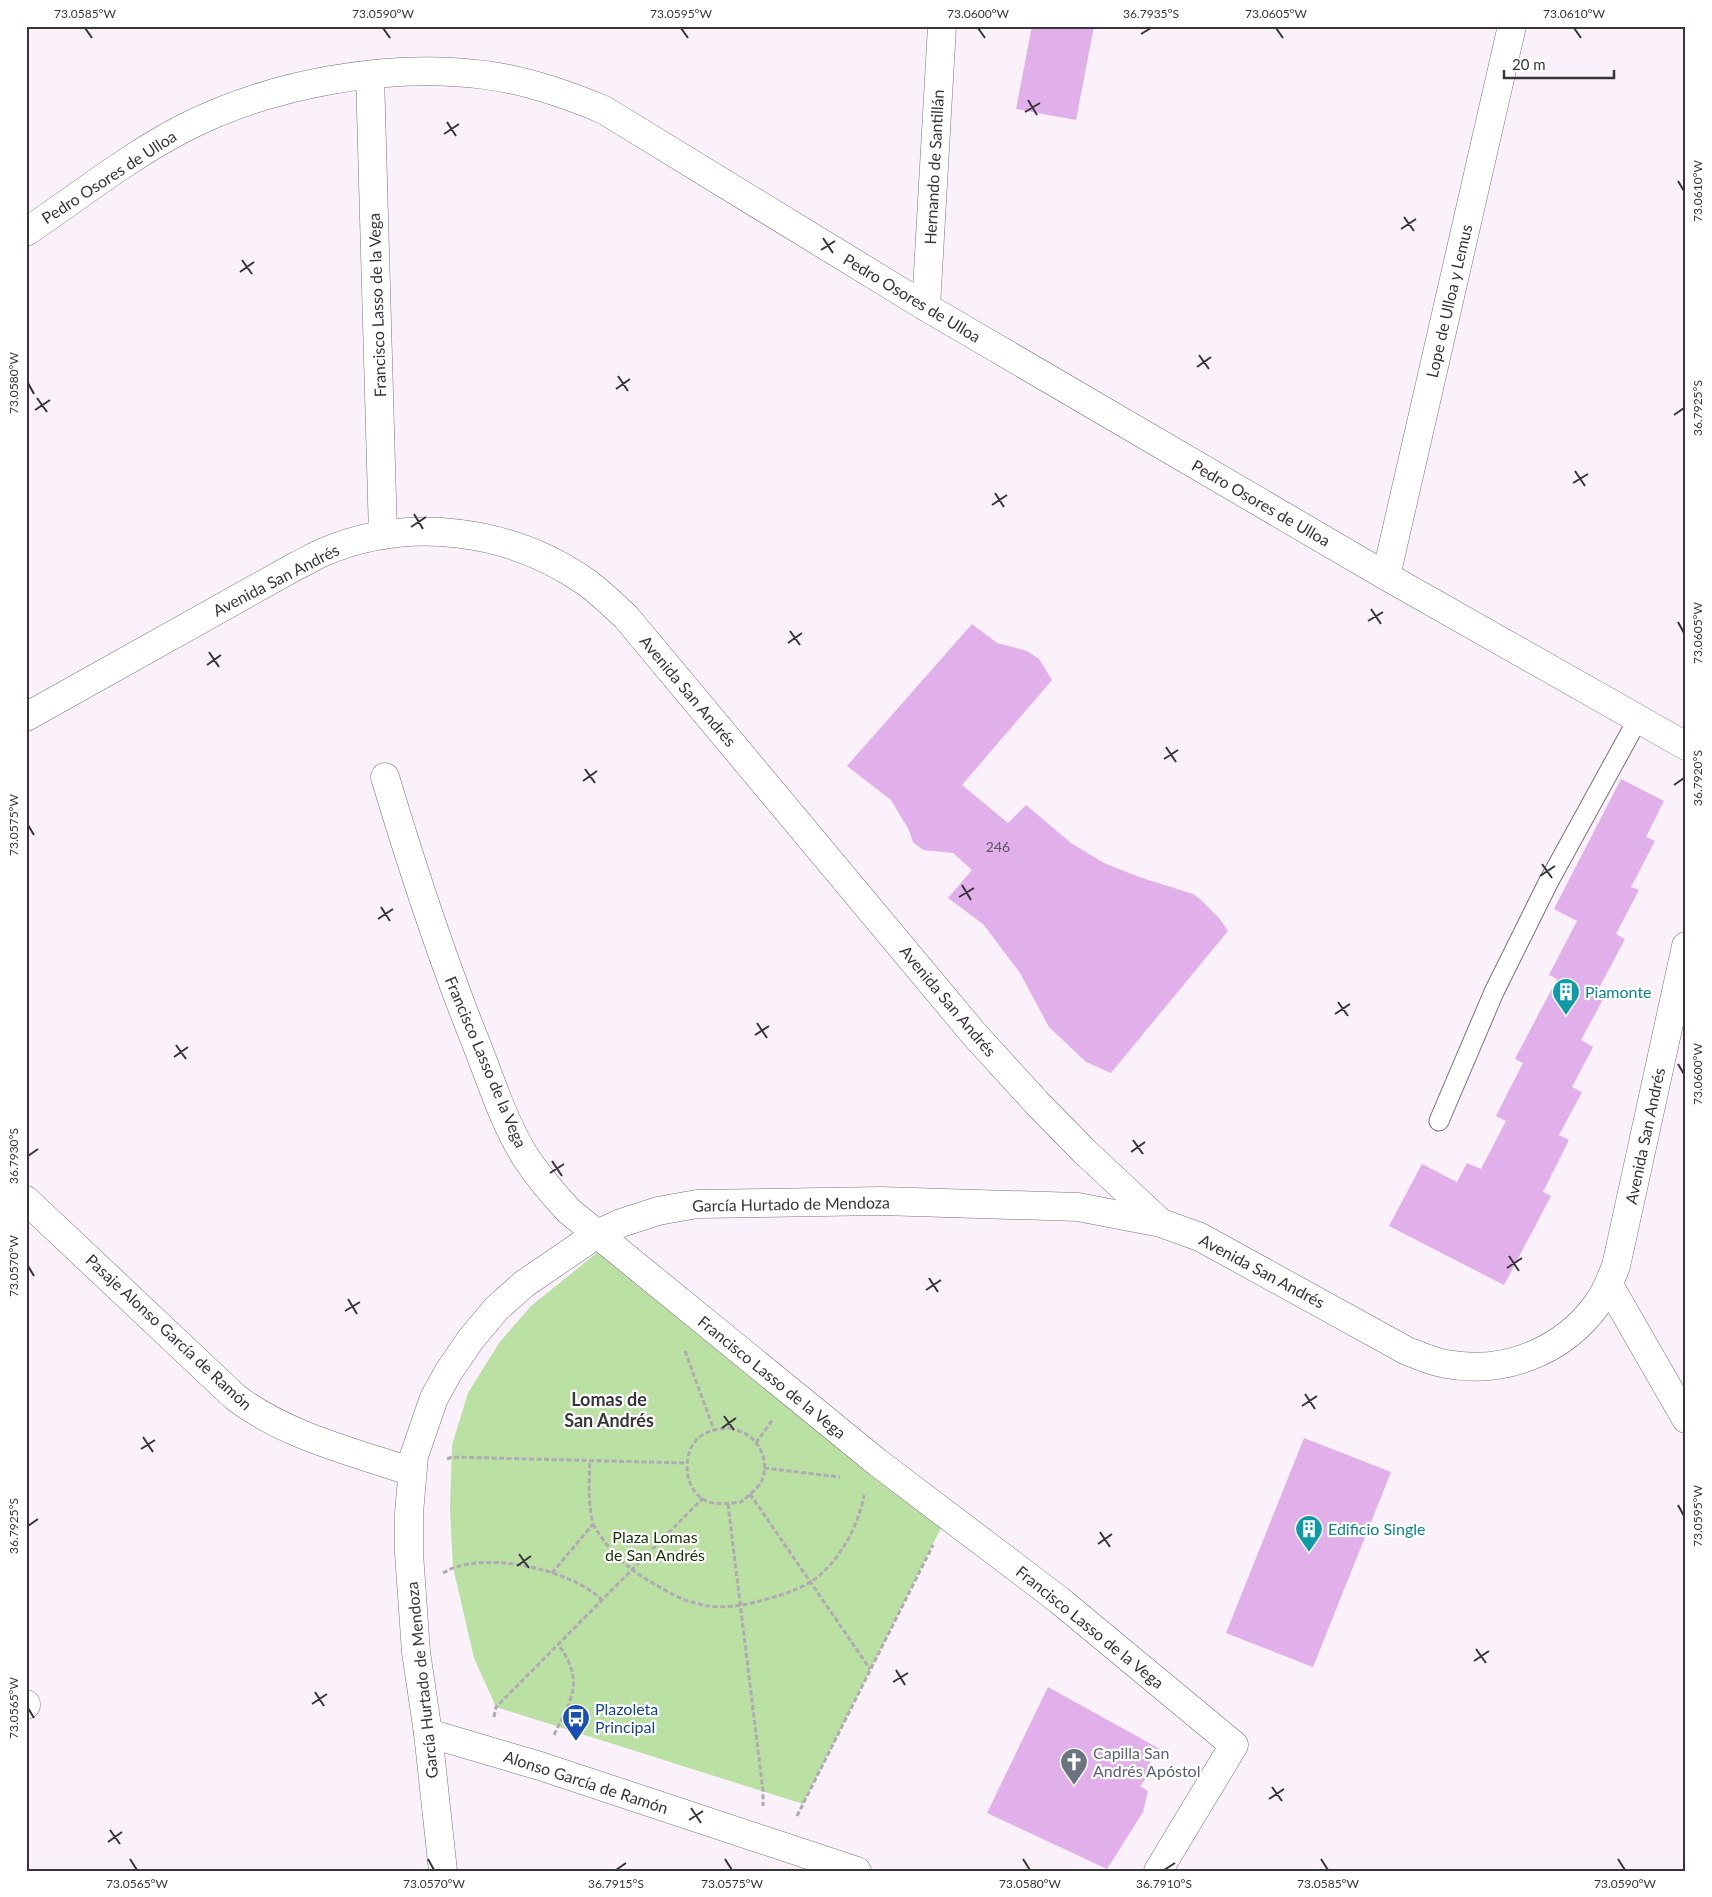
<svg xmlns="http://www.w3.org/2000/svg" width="1712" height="1897" viewBox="0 0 1712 1897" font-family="Lato,sans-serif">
  <rect width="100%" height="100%" fill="#faf1fb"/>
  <path fill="#bae0a4" d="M604,1247l340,275 -141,282 -307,-97 -22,-49 -21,-91 -3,-58 2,-64 16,-52 31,-50 32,-37z"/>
  <g fill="#e1b0ea">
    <path d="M1032,26h62l-18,94 -60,-11z"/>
    <path d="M972,624l25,19 30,8 12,8 13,21 -90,105 46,38 18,-18 45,38 33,20 35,14 54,17 8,6 18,18 9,13 -117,142 -25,-11 -37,-35 -29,-54 -37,-49 -35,-26 24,-28 -19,-17 -30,-3 -10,-8 -4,-12 -18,-30 -44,-34z"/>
    <path d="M1621,779l43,22 -18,36 9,4 -24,46 8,3 -23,44 9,5 -26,49 8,4 -26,48 12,7 -21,40 10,5 -23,43 10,5 -26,52 8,4 -47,89 -115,-59 33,-62 35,18 10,-19 14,6 25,-48 -10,-5 27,-53 -8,-4 42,-80 -8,-4 28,-54 -23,-12z"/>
    <path d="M1304,1438l87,34 -78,195 -87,-34z"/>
    <path d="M1048,1687l112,62 -13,17 6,3 -13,17 8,5 -5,21 -36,57 -120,-56z"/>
  </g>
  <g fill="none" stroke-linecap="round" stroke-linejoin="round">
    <defs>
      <path id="service" d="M1439,1121l55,-129 55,-111 89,-162"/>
      <g id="minor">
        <path d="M370,75l13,460"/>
        <path d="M26,232c52,-35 102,-75 158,-104 86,-44 204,-66 301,-53 41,5 81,19 119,35l322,197 460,269 300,170"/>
        <path d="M926,307l16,-281"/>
        <path d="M1386,576l126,-550"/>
        <path d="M26,717l270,-151c9,-4 18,-10 28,-14 85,-36 186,-23 262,30 14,10 27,23 40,35l348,417 63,69 47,48 77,72"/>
        <path d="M385,777c27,90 56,179 91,266 15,38 28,80 50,115 13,19 27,36 43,53l308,251 182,138 175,145 -76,126"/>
        <path d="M26,1200l209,197c51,39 116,54 177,75"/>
        <path d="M1609,1285l77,134"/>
        <path d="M26,1705v-1"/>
        <path d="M428,1733l112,33 317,105"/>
      </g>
      <path id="tertiary" d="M443,1871l-15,-138 -12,-81 -7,-99v-40l5,-57 20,-58 15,-27 22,-32 25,-30 28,-25 73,-50 24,-11 37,-12 39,-7 184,-3 197,6 83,16 39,14 207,114c13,5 26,11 39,13 59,11 118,-13 152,-61 8,-11 13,-24 18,-37l70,-320"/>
    </defs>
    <use href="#service" stroke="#79717b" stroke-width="21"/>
    <use href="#minor" stroke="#79717b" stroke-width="29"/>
    <use href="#tertiary" stroke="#79717b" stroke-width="29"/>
    <g stroke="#b1aab2" stroke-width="3" stroke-dasharray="5 2.5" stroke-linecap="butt">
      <path d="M685,1351l29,79"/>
      <path d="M730,1428c6,2 14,4 19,8 14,10 20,31 12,46 -5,8 -14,15 -20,20 -11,1 -22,3 -32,0 -25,-9 -28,-45 -12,-63 8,-8 22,-11 33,-11z"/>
      <path d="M756,1443l17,-24"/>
      <path d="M447,1459l5,-2 234,6"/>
      <path d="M764,1468l76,9"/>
      <path d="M750,1494l120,175"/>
      <path d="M728,1504l35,287v15"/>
      <path d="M593,1524c18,30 34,45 65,62 10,6 22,13 34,16 23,8 48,5 71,-2 16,-4 31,-9 46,-17 28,-17 50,-57 55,-88"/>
      <path d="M443,1573c38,-24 128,-4 159,27"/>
      <path d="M552,1573l41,-49c-5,-21 -4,-42 -3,-63"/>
      <path d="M494,1717l2,-10 207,-209"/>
      <path d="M554,1735c18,-38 31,-53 4,-91"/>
      <path d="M797,1816l136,-271"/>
    </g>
    <use href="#service" stroke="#fff" stroke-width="19"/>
    <use href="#minor" stroke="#fff" stroke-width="28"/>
    <use href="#tertiary" stroke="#fff" stroke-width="28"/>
  </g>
  <path fill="none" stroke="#383539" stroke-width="2" d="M85,28l7,10M383,28l7,10M681,28l7,10M978,28l7,10M1276,28l7,10M1574,28l7,10M1141,34l10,-6M1028,100l9,15M1025,112l15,-9M447,122l9,14M444,134l15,-10M1678,181l6,10M1404,217l10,14M1401,229l15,-10M823,238l10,15M821,250l14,-9M242,260l10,14M240,272l14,-10M1199,355l10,14M1197,367l14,-10M618,376l10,15M28,383l6,11M616,389l14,-10M37,398l10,14M35,410l15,-10M1674,415l10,-7M1575,471l10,15M1573,483l15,-9M995,493l9,14M992,505l15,-10M414,514l9,15M411,527l15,-10M1371,609l10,15M1368,621l15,-9M1678,622l6,11M790,631l10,14M788,643l14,-10M209,652l10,15M207,665l14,-10M1166,747l10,15M1164,759l14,-9M585,769l10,14M583,781l14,-10M1674,785l10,-7M28,825l6,10M1542,864l10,14M1540,876l15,-10M962,885l9,15M959,897l15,-9M381,907l9,14M378,919l15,-10M1338,1002l10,14M1335,1014l15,-10M757,1023l10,15M755,1035l14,-9M176,1045l10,14M174,1057l14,-10M1678,1064l6,10M1133,1140l10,14M1131,1152l14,-10M28,1156l10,-7M552,1161l10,15M550,1173l14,-9M1509,1256l10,15M28,1266l6,10M1507,1268l15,-10M929,1278l9,14M926,1290l15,-10M348,1299l9,15M345,1311l15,-9M1305,1394l10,15M1302,1406l15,-10M724,1416l10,14M722,1428l14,-10M143,1437l10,15M141,1449l14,-9M1678,1505l6,11M28,1526l10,-7M1100,1532l10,15M1098,1544l14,-10M519,1554l10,14M517,1566l14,-10M1476,1649l10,14M1474,1661l15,-10M896,1670l9,15M893,1682l15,-9M315,1692l9,14M312,1704l15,-10M28,1708l6,10M1272,1787l10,14M1269,1799l15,-10M691,1808l10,15M689,1820l14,-9M110,1830l10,14M108,1842l14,-10M130,1859l7,11M428,1859l6,11M725,1859l7,11M1023,1859l7,11M1321,1859l7,11M1618,1859l7,11M616,1870l10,-7M1164,1870l11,-7"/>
  <defs>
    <symbol id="building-pin" viewBox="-11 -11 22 30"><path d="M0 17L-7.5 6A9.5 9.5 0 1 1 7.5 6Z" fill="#0f9aa8" stroke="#fff"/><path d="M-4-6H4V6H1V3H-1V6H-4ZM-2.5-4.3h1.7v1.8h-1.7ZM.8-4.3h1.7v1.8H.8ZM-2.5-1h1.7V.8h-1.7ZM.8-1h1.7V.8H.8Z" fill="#fff"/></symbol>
    <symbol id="bus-pin" viewBox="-11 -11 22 30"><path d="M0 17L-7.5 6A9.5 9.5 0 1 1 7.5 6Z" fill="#1a4fb4" stroke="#fff"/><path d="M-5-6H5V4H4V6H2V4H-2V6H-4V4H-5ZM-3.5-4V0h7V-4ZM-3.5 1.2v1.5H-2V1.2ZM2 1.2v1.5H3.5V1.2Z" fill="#fff"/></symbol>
    <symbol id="church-pin" viewBox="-11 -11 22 30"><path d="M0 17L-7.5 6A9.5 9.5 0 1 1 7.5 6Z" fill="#6b7280" stroke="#fff"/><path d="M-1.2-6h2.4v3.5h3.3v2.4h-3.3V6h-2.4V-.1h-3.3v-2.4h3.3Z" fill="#fff"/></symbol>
  </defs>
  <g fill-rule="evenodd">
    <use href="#building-pin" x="1550" y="976" width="32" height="43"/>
    <use href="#building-pin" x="1293" y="1513" width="32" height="43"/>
    <use href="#bus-pin" x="560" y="1702" width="32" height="43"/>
    <use href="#church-pin" x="1058" y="1746" width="32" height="43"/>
  </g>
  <g text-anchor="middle" stroke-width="4.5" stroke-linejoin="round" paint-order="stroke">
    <g font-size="14" fill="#625465">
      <text x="998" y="852">246</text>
    </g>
    <g font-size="16" fill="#383539" stroke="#fff">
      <text transform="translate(934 167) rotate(-87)" y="6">Hernando de Santillán</text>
      <text transform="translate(109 177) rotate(-33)" y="6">Pedro Osores de Ulloa</text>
      <text transform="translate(912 298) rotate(31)" y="6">Pedro Osores de Ulloa</text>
      <text transform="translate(1449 301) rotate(-77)" y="6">Lope de Ulloa y Lemus</text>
      <text transform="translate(377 305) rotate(-92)" y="6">Francisco Lasso de la Vega</text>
      <text transform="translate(1261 503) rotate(30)" y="6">Pedro Osores de Ulloa</text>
      <text transform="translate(276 580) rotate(-27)" y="6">Avenida San Andrés</text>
      <text transform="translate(688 691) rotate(50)" y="6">Avenida San Andrés</text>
      <text transform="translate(948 1001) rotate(50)" y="6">Avenida San Andrés</text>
      <text transform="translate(486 1062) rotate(67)" y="6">Francisco Lasso de la Vega</text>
      <text transform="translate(1645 1136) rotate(-78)" y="6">Avenida San Andrés</text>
      <text transform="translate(791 1204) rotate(-1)" y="6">García Hurtado de Mendoza</text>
      <text transform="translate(1262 1271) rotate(28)" y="6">Avenida San Andrés</text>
      <text transform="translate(169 1332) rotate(43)" y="6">Pasaje Alonso García de Ramón</text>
      <text transform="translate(772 1377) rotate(39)" y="6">Francisco Lasso de la Vega</text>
      <text transform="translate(1090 1627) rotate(39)" y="6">Francisco Lasso de la Vega</text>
      <text transform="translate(422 1680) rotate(-96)" y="6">García Hurtado de Mendoza</text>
      <text transform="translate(586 1782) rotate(18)" y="6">Alonso García de Ramón</text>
    </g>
    <g font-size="16" fill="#0d838f" stroke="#fff" text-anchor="start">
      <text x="1585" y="998">Piamonte</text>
      <text x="1328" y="1535">Edificio Single</text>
    </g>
    <g font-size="16" fill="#183104" stroke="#fff">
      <text x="655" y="1543">Plaza Lomas<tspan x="655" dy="18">de San Andrés</tspan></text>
    </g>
    <g font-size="16" fill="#164399" stroke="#fff" text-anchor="start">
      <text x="595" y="1715">Plazoleta<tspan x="595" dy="18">Principal</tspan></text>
    </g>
    <g font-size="16" fill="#5b616d" stroke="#fff" text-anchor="start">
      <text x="1093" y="1759">Capilla San<tspan x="1093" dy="18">Andrés Apóstol</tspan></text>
    </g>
    <g font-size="18" font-weight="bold" fill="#383539" stroke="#fff">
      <text x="609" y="1406">Lomas de<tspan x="609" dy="21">San Andrés</tspan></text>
    </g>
  </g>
  <rect width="1712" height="1897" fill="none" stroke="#ffffff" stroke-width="55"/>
  <path d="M1504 70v8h110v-8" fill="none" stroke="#383539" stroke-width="2.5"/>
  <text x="1512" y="70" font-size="15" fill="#383539" stroke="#ffffff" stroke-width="4" paint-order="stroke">20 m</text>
  <rect x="28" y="28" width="1656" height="1842" fill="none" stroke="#383539" stroke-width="2"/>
  <g font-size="12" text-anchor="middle" fill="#383539">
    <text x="85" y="18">73.0585°W</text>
    <text x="383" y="18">73.0590°W</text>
    <text x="681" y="18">73.0595°W</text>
    <text x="978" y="18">73.0600°W</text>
    <text x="1151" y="18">36.7935°S</text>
    <text x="1276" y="18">73.0605°W</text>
    <text x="1574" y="18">73.0610°W</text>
    <text transform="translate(1698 191) rotate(-90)" y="4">73.0610°W</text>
    <text transform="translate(14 383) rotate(-90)" y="4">73.0580°W</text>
    <text transform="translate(1698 408) rotate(-90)" y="4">36.7925°S</text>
    <text transform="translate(1698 633) rotate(-90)" y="4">73.0605°W</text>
    <text transform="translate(1698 778) rotate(-90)" y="4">36.7920°S</text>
    <text transform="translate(14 825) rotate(-90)" y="4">73.0575°W</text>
    <text transform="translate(1698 1074) rotate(-90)" y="4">73.0600°W</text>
    <text transform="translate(14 1156) rotate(-90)" y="4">36.7930°S</text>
    <text transform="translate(14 1266) rotate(-90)" y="4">73.0570°W</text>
    <text transform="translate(1698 1516) rotate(-90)" y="4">73.0595°W</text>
    <text transform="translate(14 1526) rotate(-90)" y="4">36.7925°S</text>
    <text transform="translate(14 1708) rotate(-90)" y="4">73.0565°W</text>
    <text x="137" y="1888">73.0565°W</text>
    <text x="434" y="1888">73.0570°W</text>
    <text x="616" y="1888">36.7915°S</text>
    <text x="732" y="1888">73.0575°W</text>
    <text x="1030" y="1888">73.0580°W</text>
    <text x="1164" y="1888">36.7910°S</text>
    <text x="1328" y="1888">73.0585°W</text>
    <text x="1625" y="1888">73.0590°W</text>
  </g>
</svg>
